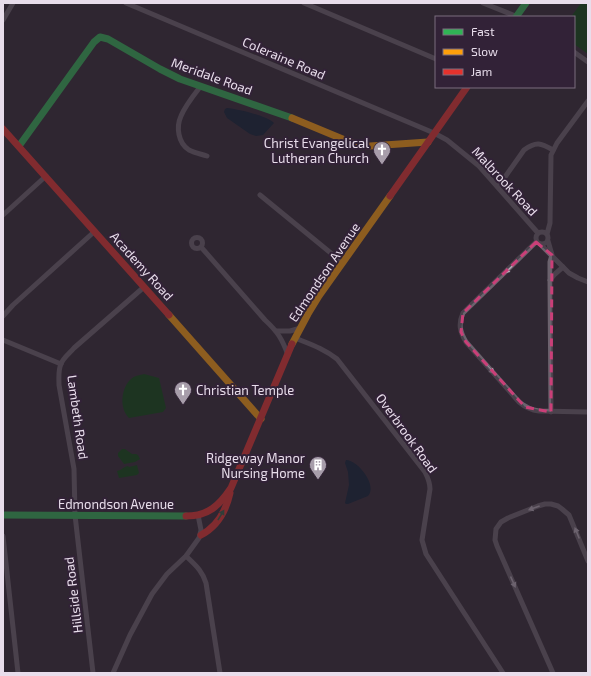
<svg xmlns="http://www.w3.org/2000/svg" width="591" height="676" viewBox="0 0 591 676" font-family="'Exo 2',sans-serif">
  <rect width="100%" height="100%" fill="#2f2732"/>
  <g fill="#08460f">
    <path d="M581,3h5l2,2v49l-14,-10v-27h-3z"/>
    <path d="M144,374l15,4 7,30 -3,4 -34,6c-10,-10 -8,-30 2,-39 3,-3 9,-4 13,-5z"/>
    <path d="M122,449h3l7,5h4l2,1 2,4 -5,3 -11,2 -6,-8v-3z"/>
    <path d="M137,465l2,8 -2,2 -18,3 -2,-7c5,-1 6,-4 11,-5l1,1z"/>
  </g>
  <g fill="#091d31">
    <path d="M227,108c11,1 40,8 47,15l-11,12 -7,1 -6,-2 -23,-16 -3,-6 1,-3z"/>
    <path d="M346,460c12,0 32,26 22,36l-20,8h-2l-1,-1 4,-18 -1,-13 -3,-9z"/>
  </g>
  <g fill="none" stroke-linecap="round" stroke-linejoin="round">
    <g stroke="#6b626d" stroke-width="5">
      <path d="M126,3l308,130 13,7 32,26 59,67"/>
      <path d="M304,3l132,56"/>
      <path d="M483,3l35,14"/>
      <path d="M3,20l10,-17"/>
      <path d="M574,52l14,10"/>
      <path d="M200,87c-7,9 -15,19 -19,29 -5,11 -3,27 8,34 6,3 12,4 18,6"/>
      <path d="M498,187l26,-37c12,-9 17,-7 29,0"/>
      <path d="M260,195l83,68"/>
      <path d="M3,215l43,-39"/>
      <circle cx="542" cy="238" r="6"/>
      <path d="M547,234l3,-11 1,-68 6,-12 31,-42"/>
      <circle cx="197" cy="243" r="5.5"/>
      <path d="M548,241l4,14 -2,7v18l1,132"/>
      <path d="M536,242l-73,71c-5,11 -3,19 3,29l53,60c6,5 12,8 20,9l49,1"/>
      <path d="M540,244l29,29 9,5 10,4"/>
      <path d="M201,247l64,73c13,12 17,19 23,35"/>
      <path d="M550,280l5,-6 8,-7"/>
      <path d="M3,316l10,-11 82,-74"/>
      <path d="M276,331h14l11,-3"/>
      <path d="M295,338c15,6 30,11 42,21l88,113c3,6 5,10 5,17l-8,51 4,14 77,119"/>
      <path d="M3,340l58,24"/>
      <path d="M3,536l15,137"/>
      <path d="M186,556c9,9 16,14 20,27l14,90"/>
      <path d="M93,673l-18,-158 -1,-46 -15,-84c0,-7 -1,-15 2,-21 2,-6 9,-11 13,-16l70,-61"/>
      <path d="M113,673l17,-38 22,-41 15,-20 19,-18 13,-18 2,-8 -3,-15"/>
      <path d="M553,673l-56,-127 -2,-6 1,-11 5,-7 7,-4 30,-12 7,-2h6l7,2 4,3 7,6 19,46"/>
    </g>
    <g stroke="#30b455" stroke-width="7">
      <path d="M516,17l10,-14"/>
      <path d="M19,146l75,-104 6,-5 8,2 52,30 20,10 112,39"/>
      <path d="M3,515l183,1"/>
    </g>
    <g stroke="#ff9f0a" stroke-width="7">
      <path d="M292,118l65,27 13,1 58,-4"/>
      <path d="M169,315l92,104"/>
      <path d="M292,344l16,-30 11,-18 71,-100"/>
    </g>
    <g stroke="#e5322d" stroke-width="7">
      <path d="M3,129l166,186"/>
      <path d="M390,196l77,-109"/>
      <path d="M186,516c22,0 33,-10 45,-28l61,-144"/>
      <path d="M201,535c17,-9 25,-24 29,-42"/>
    </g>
  </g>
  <defs><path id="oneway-solid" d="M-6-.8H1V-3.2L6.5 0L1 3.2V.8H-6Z"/></defs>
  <g fill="#b6acb9">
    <use href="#oneway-solid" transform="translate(509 269) rotate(136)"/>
    <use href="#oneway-solid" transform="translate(490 369) rotate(48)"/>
    <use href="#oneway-solid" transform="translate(534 508) rotate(160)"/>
    <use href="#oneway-solid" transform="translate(577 533) rotate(-112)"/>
    <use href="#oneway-solid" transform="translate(513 582) rotate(66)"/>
  </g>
  <use fill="#315c43" href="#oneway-solid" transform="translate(221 515) rotate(-59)"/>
  <path d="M0 0H591V676H0ZM536,242l16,13 -1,157 -26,-5 -59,-65 -5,-10 2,-19z" fill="#2f2732" fill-opacity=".55" fill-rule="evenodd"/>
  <path fill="none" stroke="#ca3f78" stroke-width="3" stroke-dasharray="8 5" stroke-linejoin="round" d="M536,242l16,13 -1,157 -26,-5 -59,-65 -5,-10 2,-19z"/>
  <defs>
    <symbol id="church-pin" viewBox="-11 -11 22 30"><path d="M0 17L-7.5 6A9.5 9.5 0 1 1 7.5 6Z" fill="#a79daa" stroke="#322237"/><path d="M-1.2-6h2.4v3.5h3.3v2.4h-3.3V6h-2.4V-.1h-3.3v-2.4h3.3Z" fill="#fff"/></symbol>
    <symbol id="building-pin" viewBox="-11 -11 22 30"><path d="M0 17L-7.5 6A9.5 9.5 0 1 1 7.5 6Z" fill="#a79daa" stroke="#322237"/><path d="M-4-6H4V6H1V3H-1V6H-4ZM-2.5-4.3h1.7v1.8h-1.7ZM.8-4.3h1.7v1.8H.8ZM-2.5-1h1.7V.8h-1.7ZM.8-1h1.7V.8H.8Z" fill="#fff"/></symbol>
  </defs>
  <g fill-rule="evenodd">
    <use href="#church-pin" x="372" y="140" width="20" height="27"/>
    <use href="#church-pin" x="173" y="380" width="20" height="27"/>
    <use href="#building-pin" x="308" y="455" width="20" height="27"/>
  </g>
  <g text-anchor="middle" stroke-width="4" stroke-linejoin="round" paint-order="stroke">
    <g font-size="13" fill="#e8ddeb" stroke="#322237">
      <text transform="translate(284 58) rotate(23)" y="5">Coleraine Road</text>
      <text transform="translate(212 76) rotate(20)" y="5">Meridale Road</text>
      <text transform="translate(505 181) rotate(47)" y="5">Malbrook Road</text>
      <text transform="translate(142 266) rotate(48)" y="5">Academy Road</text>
      <text transform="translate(324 272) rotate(-56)" y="5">Edmondson Avenue</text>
      <text transform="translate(78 417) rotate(82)" y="5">Lambeth Road</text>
      <text transform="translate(407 433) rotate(54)" y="5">Overbrook Road</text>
      <text x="116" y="509">Edmondson Avenue</text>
      <text transform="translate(73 595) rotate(-97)" y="5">Hillside Road</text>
    </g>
    <g font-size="13" fill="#e8ddeb" stroke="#322237" text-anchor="end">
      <text x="369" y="148">Christ Evangelical<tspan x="369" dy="15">Lutheran Church</tspan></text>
      <text x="196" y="395" text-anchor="start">Christian Temple</text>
      <text x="305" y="463">Ridgeway Manor<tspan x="305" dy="15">Nursing Home</tspan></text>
    </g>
  </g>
  <rect width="591" height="676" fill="none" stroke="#e8ddeb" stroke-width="8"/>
  <rect x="435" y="16" width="140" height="72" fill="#322237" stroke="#7b6d7f"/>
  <rect x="443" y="29" width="20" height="6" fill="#30b455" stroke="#7b6d7f"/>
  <text x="471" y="36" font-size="12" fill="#e8ddeb">Fast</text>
  <rect x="443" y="49" width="20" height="6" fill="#ff9f0a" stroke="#7b6d7f"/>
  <text x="471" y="56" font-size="12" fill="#e8ddeb">Slow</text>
  <rect x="443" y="69" width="20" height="6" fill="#e5322d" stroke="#7b6d7f"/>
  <text x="471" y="76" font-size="12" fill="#e8ddeb">Jam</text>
</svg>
